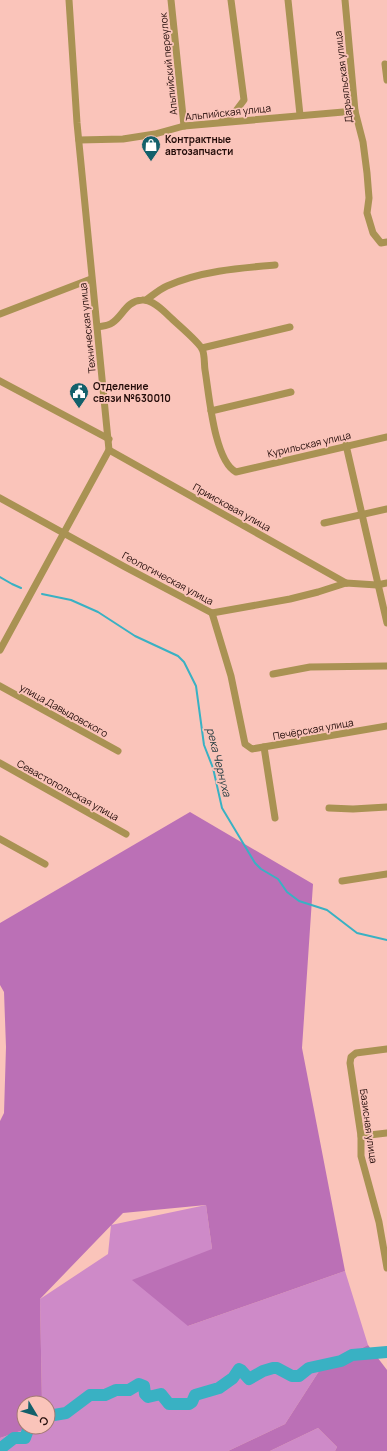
<svg xmlns="http://www.w3.org/2000/svg" width="387" height="1451" viewBox="0 0 387 1451" font-family="Manrope,sans-serif">
  <rect width="100%" height="100%" fill="#fac4ba"/>
  <g fill="#ce8ac8">
    <path d="M206,1205l6,44 -24,77 157,-55 23,74 -47,23 -36,56 -57,27h-228v-13l32,-11h16v-24h-6l-2,-104 68,-45 3,-29z"/>
    <path d="M318,1428l19,19 -2,4h-65z"/>
  </g>
  <g fill="#bb70b6">
    <path d="M190,812l123,72 -11,164 43,223 -157,55 -56,-46 80,-31 -6,-44 -83,8 -83,86 2,104h-18v24h8l-32,11v-317l4,-8 2,-66 -2,-55 -4,-7v-62z"/>
    <path d="M368,1345l19,25v81h-52l2,-4 -19,-19 -48,23h-42l57,-27 36,-56z"/>
  </g>
  <g fill="none" stroke-linecap="round" stroke-linejoin="round">
    <g stroke="#39b1c3" stroke-width="2">
      <path d="M0,577l12,7 9,4"/>
      <path d="M42,594l29,6 27,12 37,24 43,20 6,6 12,24 8,59 9,23 9,40 33,55 6,6 17,10 9,13 12,9 28,9 30,23 30,7"/>
    </g>
    <g stroke="#39b1c3" stroke-width="12">
      <path d="M48,1416l18,-3 24,-18h15l11,-5h13l10,-6 5,2 1,8 3,3 13,-3 8,10h20l3,-2 3,-7 24,-7 14,-10 6,-9 2,1 8,9 14,-8 10,-3h4l15,8h7l10,-8 32,-7 11,-6 35,-3"/>
      <path d="M0,1449l14,-11h11l4,-11"/>
    </g>
    <g stroke="#a99253" stroke-width="7">
      <path d="M171,0l13,126"/>
      <path d="M288,0l12,115"/>
      <path d="M345,0l10,111 8,31 4,31 2,25 -2,15 6,20 8,10 6,-1"/>
      <path d="M385,64l2,16"/>
      <path d="M222,121l13,-9 9,-12 -13,-100"/>
      <path d="M79,140l44,-1 32,-5 29,-8 171,-15"/>
      <path d="M146,300c7,-5 14,-11 21,-14 33,-15 72,-18 108,-21"/>
      <path d="M0,314l91,-35"/>
      <path d="M98,327c4,-1 10,-1 14,-4 11,-7 14,-22 30,-23 10,-1 21,10 28,17 6,6 29,25 32,32 3,5 2,15 3,21 4,23 9,91 31,102l151,-35"/>
      <path d="M202,348l88,-21"/>
      <path d="M0,381l109,58"/>
      <path d="M211,411l80,-19"/>
      <path d="M346,445l41,178"/>
      <path d="M109,450l237,133"/>
      <path d="M0,498l125,69 87,46 78,-14 28,-7 28,-9 31,2 10,-2"/>
      <path d="M324,523l63,-14"/>
      <path d="M212,613l19,63 14,68 7,5 135,-23"/>
      <path d="M0,650l109,-200 -32,-327 -8,-123"/>
      <path d="M273,674l37,-7 77,-1"/>
      <path d="M0,686l118,65"/>
      <path d="M264,747l11,71"/>
      <path d="M0,763l126,71"/>
      <path d="M329,808l24,1 34,-2"/>
      <path d="M0,839l45,25"/>
      <path d="M342,881l45,-7"/>
      <path d="M387,1049l-31,4 -5,4 -1,6 11,73v20l18,66 8,46"/>
      <path d="M361,1136l26,-3"/>
    </g>
  </g>
  <defs>
    <symbol id="shop-pin" viewBox="-11 -11 22 30"><path d="M0 17L-7.5 6A9.5 9.5 0 1 1 7.5 6Z" fill="#13606b" stroke="#fac4ba"/><path d="M-5-2.5h2.3a2.7 3.5 0 0 1 5.4 0H5L5.5 6h-11ZM-1.5-2.5h3a1.5 2.3 0 0 0-3 0Z" fill="#fff"/></symbol>
    <symbol id="civic-pin" viewBox="-11 -11 22 30"><path d="M0 17L-7.5 6A9.5 9.5 0 1 1 7.5 6Z" fill="#13606b" stroke="#fac4ba"/><path d="M-.6-6.5H3V-4.5H.6V-3L4-1V1h2V6H-6V1h2V-1L-.6-3ZM-1.2 2.5V6h2.4V2.5Z" fill="#fff"/></symbol>
  </defs>
  <g fill-rule="evenodd">
    <use href="#shop-pin" x="140" y="134" width="22" height="30"/>
    <use href="#civic-pin" x="68" y="381" width="22" height="30"/>
  </g>
  <g text-anchor="middle" stroke-width="3.5" stroke-linejoin="round" paint-order="stroke">
    <g font-size="10" fill="#230c09" stroke="#fac4ba">
      <text transform="translate(168 64) rotate(-96)" y="4">Альпийский переулок</text>
      <text transform="translate(343 77) rotate(-97)" y="4">Дарьяльская улица</text>
      <text transform="translate(228 112) rotate(-6)" y="4">Альпийская улица</text>
      <text transform="translate(87 328) rotate(-96)" y="4">Техническая улица</text>
      <text transform="translate(309 444) rotate(-13)" y="4">Курильская улица</text>
      <text transform="translate(232 507) rotate(29)" y="4">Приисковая улица</text>
      <text transform="translate(168 578) rotate(28)" y="4">Геологическая улица</text>
      <text transform="translate(64 710) rotate(29)" y="4">улица Давыдовского</text>
      <text transform="translate(313 729) rotate(-10)" y="4">Печёрская улица</text>
      <text transform="translate(68 790) rotate(29)" y="4">Севастопольская улица</text>
      <text transform="translate(369 1126) rotate(82)" y="4">Базисная улица</text>
    </g>
    <g font-size="10" font-weight="bold" fill="#230c09" stroke="#fac4ba" text-anchor="start">
      <text x="165" y="143">Контрактные<tspan x="165" dy="12">автозапчасти</tspan></text>
      <text x="93" y="390">Отделение<tspan x="93" dy="12">связи №630010</tspan></text>
    </g>
    <g font-size="11" font-style="italic" fill="#1f383d" stroke="#fac4ba">
      <text transform="translate(219 762) rotate(76)" y="4">река Чернуха</text>
    </g>
  </g>
  <g transform="translate(36 1415) rotate(128)"><circle r="19" fill="#fac4ba" stroke="#a47a73"/>
  <path d="M0-3L7 15L0 10L-7 15Z" fill="#13606b"/>
  <text y="-6" font-size="11" font-weight="bold" text-anchor="middle" fill="#230c09">С</text>
  </g>
</svg>
